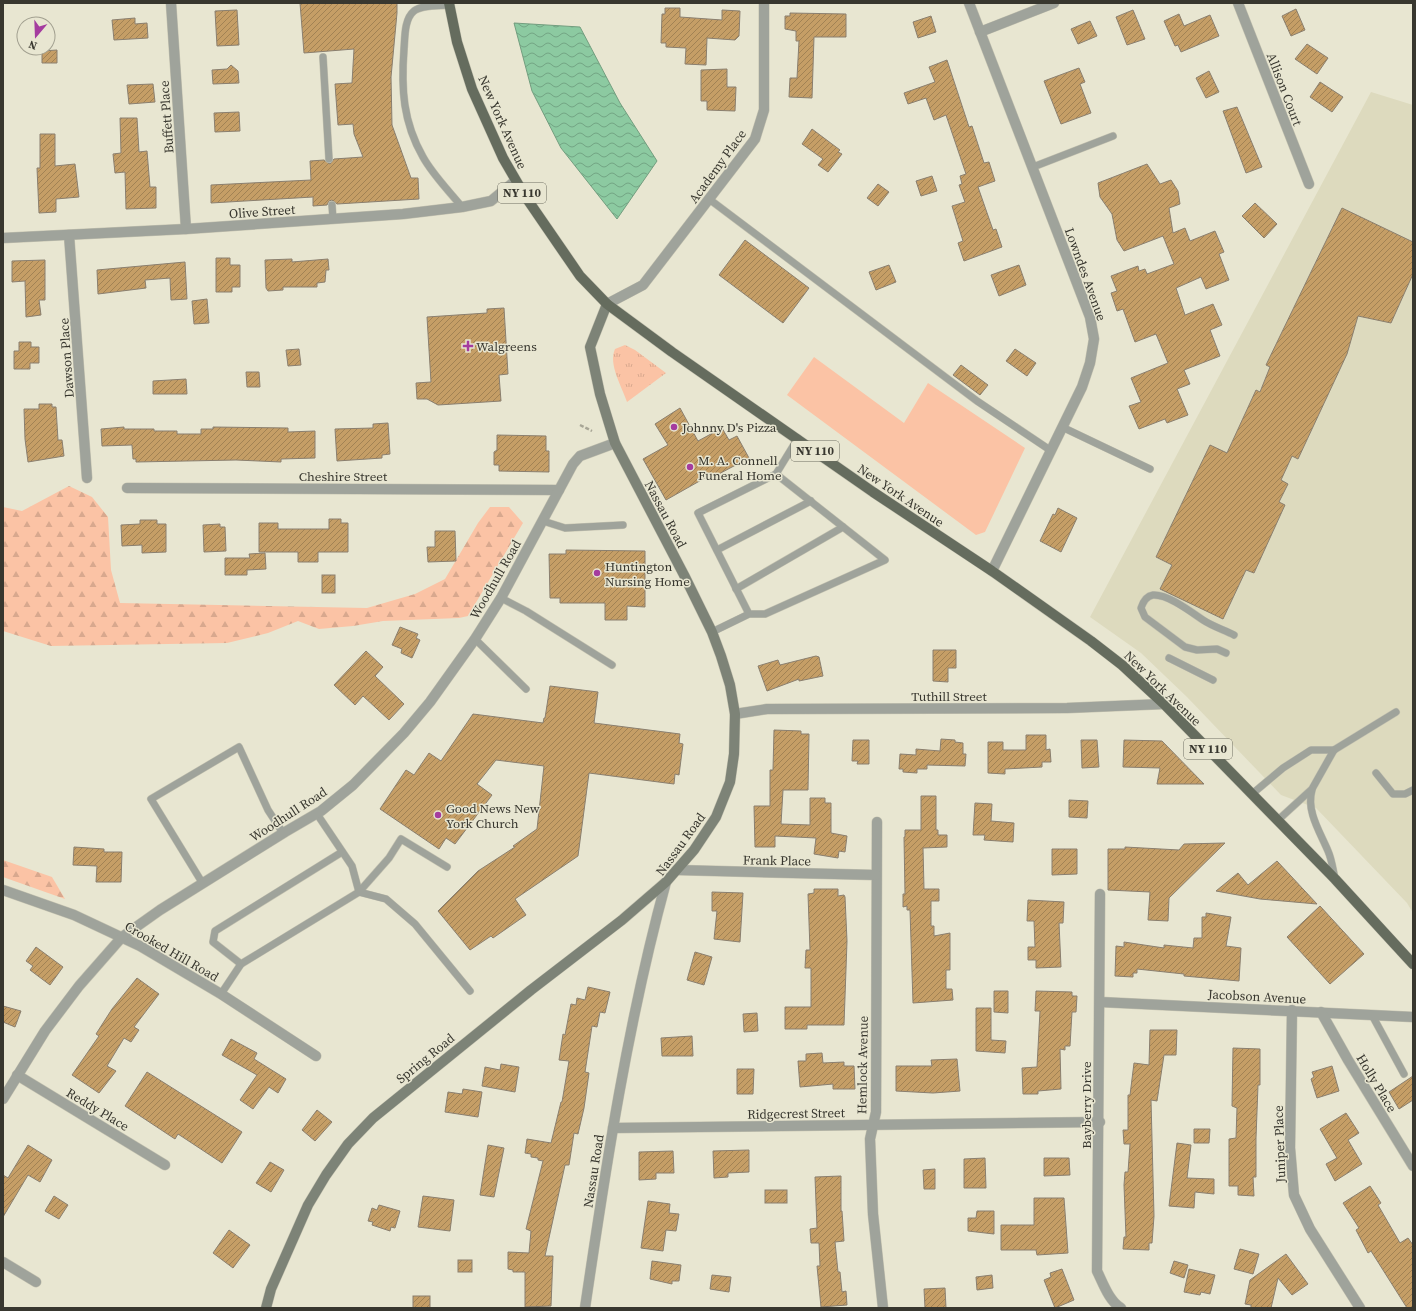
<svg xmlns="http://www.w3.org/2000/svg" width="1416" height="1311" viewBox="0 0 1416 1311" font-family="'Source Serif 4',serif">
  <defs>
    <pattern id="forest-firs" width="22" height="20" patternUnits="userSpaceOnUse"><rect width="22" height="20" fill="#fbc3a5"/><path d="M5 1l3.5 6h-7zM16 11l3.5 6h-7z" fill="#d8a88e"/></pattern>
    <pattern id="park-tufts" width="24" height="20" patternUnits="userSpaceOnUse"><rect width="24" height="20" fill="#fbc3a5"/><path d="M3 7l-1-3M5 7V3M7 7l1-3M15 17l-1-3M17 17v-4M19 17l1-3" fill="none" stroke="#d8a88e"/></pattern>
    <pattern id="water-waves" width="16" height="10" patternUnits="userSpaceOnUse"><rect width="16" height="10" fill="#8ccaa1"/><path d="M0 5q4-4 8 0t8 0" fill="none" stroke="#73a584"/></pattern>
    <pattern id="building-hatch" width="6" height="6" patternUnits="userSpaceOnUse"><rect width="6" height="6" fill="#c59e66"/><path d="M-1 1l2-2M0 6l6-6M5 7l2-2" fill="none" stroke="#a18254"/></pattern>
  </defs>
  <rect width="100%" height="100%" fill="#e8e6d1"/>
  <path fill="#dddabe" d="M1371,92l42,13v808l-6,-10 -91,-95 -35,-13 -94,-98 -46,-44 -51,-36z"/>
  <path fill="#fbc3a5" d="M814,357l90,66 24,-40 97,65 -40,84 -9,3 -189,-140z"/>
  <g fill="url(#forest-firs)">
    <path d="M69,486l23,11 16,20 3,53 9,33 247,5 48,-14 30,-15 33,-56 12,-16h19l14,16 -55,93 -9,2 -76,3 -30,5 -34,3 -21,-8 -30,12 -41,10 -176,3 -48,-15v-124l19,4z"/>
    <path d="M3,860l49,17 13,22 -62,-22z"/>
  </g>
  <path fill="url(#park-tufts)" d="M625,345l10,5 31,23 -39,29c-5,-15 -19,-38 -12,-53z"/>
  <path fill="url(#water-waves)" stroke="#739e7f" d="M514,23l66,4 40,76 37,58 -40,58 -56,-71 -29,-57z"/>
  <g fill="url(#building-hatch)" stroke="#8a7f6f">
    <path d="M300,3h97v10l-6,64 1,48 19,53h7l1,21 -82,5 -5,-4 -3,1 -2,4 -14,1v-9l-102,6v-18l100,-5 -1,-19 14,-1 6,4 4,-5 29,-2 -9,-23 -1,-10 -15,1 -3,-41 17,-1 2,-34 -50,4z"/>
    <path d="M665,8h15v9l42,3v-10l18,1 -1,25 -4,4 -28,-2 -1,27 -21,-1 1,-16 -20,-1v-4h-5l1,-29h3z"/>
    <path d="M1296,9l9,21 -14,6 -9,-20z"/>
    <path d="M237,10l2,35 -22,1 -2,-35z"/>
    <path d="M1133,10l12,29 -18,6 -11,-28z"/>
    <path d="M790,13l56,1v23h-32l-2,61 -23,-1 1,-19h7l2,-37h-3v-10l-11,-2v-13h5z"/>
    <path d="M1179,14l5,12 26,-11 9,21 -38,16 -3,-7 -3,1 -11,-25z"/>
    <path d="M931,16l5,16 -18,6 -5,-16z"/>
    <path d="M135,18v6l12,-1 1,15 -34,2 -2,-20z"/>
    <path d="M1090,21l7,15 -19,8 -7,-15z"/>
    <path d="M1307,44l21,14 -11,16 -22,-15z"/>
    <path d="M57,50v13h-15v-12z"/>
    <path d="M947,60l22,67 3,-1 12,37 5,-1 6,19 -17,6 15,43 3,-1 6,18 -38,14 -6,-18 5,-2 -11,-35 13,-4 -6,-17 3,-1 -2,-8 6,-2 -20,-59 -12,5 -8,-22 -18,6 -4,-11 31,-11 -6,-15z"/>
    <path d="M231,65l7,6 1,12 -26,1 -1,-14 15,-1z"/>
    <path d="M1079,68l6,14 -5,2 11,29 -30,11 -17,-43z"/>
    <path d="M727,69v18h9l-1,24 -28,-1v-9h-6v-31z"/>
    <path d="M1209,71l10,21 -13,6 -10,-20z"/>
    <path d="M1320,82l23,15 -11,15 -22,-15z"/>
    <path d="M153,84l2,18 -26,2 -2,-19z"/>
    <path d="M1237,107l25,60 -16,6 -23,-62z"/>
    <path d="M239,112l1,19 -25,1 -1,-19z"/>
    <path d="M120,118h17l2,34 8,-1 3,36h6v21l-30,1 -1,-37 -10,1 -2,-19 8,-1z"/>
    <path d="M812,129l28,21 -2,2 4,2 -14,18 -10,-7 5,-6 -21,-15z"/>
    <path d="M40,134h15v32l20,-2 4,33 -23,2v13l-17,1 -2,-45h3z"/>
    <path d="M1147,164l13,20 11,-4 7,11 2,13 -11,4 4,25 12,-5 5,13 25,-10 9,21 -5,2 10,26 -23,9 -5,-12 -25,11 9,27 28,-11 9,21 -12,5 10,26 -36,14 6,14 -13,5 11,26 -21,8 -2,-4 -26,10 -10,-23 12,-4 -10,-24 37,-15 -12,-29 -21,8 -12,-33 -6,2 -6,-18 6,-2 -6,-15 27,-10 1,5 6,-2 2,5 27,-10 -11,-28 -39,15 -7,-11 -5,-26 -12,-17 -2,-14z"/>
    <path d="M932,176l5,15 -16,5 -5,-15z"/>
    <path d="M878,184l11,8 -11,14 -11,-8z"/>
    <path d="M1255,203l22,21 -13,14 -22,-22z"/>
    <path d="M1342,208l71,34v32l-22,49 -33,-7 -11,38 -49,105 -6,-3 -11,24 7,4 -9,18 6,3 -31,68 -8,-3 -23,49 -63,-30 12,-24 -16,-8 54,-112 17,8 29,-63 4,2 10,-25 -4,-2z"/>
    <path d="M745,240l64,48 -26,35 -64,-48z"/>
    <path d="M216,258h14v7h10v22h-8v5h-16z"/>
    <path d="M292,259v3l36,-3 1,11h-3l-1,12 -8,1v4h-34v3l-15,1 -2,-3 -1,-28z"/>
    <path d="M45,260v40h-6l2,15 -15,2 -1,-36 -13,1v-21z"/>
    <path d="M185,262l2,37 -16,1 -1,-22 -25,2 1,8 -48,6 -1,-24z"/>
    <path d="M889,265l7,17 -20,8 -7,-18z"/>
    <path d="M1019,265l7,20 -27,11 -8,-21z"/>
    <path d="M207,299l2,24 -15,1 -2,-23z"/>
    <path d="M504,308l4,66 -9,1 2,26 -63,4 -11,-6h-10l-1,-16 15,-1 -4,-65 60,-4v-4z"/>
    <path d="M19,342h12v5h8v16h-9v6h-16v-18h5z"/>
    <path d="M299,349l2,16 -13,1 -2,-16z"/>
    <path d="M1015,349l21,14 -9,13 -21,-15z"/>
    <path d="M961,365l27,20 -8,10 -27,-20z"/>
    <path d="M246,372h13l1,15h-13z"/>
    <path d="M186,379l1,15h-34v-13z"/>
    <path d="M39,404h13v3h4l2,33h4l2,16 -36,6 -3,-23 -1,-30h15z"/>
    <path d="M680,408l18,33 24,-13 7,12 8,-4 12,22 -34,18 -3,-2 -46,26 -23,-41 25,-14 -13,-21z"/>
    <path d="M388,423l2,31 -8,1v3l-45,3 -2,-32 38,-1v-4z"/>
    <path d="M124,427v2h30v2h23v3h24v-5h12v-2l75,1v4l27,-1v27l-34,1v3l-45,-2 -100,2v-3h-3l-1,-14 -30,1 -1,-17z"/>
    <path d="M497,435l49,1v15h3v21l-50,-1v-6h-5v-13l3,-2z"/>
    <path d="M1058,508l19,10 -16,34 -21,-11 13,-27 2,1z"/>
    <path d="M329,519h12v4h7v29h-30v10h-20v-10h-39v-29h19v6h51z"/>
    <path d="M140,520h17v4h9v28l-24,1v-8l-20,1 -1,-21 19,-1z"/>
    <path d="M220,524v3h5l1,24 -22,1 -1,-27z"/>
    <path d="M435,531h20l1,30 -28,1 -1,-15h8z"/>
    <path d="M566,550l79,1v56l-18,-1v14h-22v-17h-45v-5h-10l-1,-44h17z"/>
    <path d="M265,553l1,16 -19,1v5h-22v-17h25l-1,-4z"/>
    <rect x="322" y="575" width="13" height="18"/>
    <path d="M400,627l18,7 -2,4 4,2 -8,18 -11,-5 1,-4 -10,-4z"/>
    <path d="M933,650h23v18h-8v14l-15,-1z"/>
    <path d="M366,651l17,16 -8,9 29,28 -15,16 -26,-24 -8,9 -21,-20z"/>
    <path d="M816,656l3,1 4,19 -24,5v-2l-32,12 -9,-25 20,-6 2,5z"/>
    <path d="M550,686l48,6 -4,31 86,11 -1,9 4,1 -4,31 -4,-1 -1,10 -85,-11 -11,83 -63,43 11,16 -33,23 -2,-2 -21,14 -32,-39 40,-40 37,-24 -2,-1 24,-17 7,-63 -48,-6 -19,24 15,11 -37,49 -9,-6 -7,11 -59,-40 26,-39 8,5 15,-22 12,8 32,-47 70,9 1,-5h1z"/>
    <path d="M774,730l27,1v3h8l-1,56h-25l-2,34 29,1v-27h15v5h6v30l16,3 -2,16 -6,-1 -1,7 -24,-4 2,-16 -41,-2v11h-20l-1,-41h16v-36h3z"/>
    <path d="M1026,735h20v15l4,-1 1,13h-9v5l-37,2v5l-17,-1v-31h15v8h23z"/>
    <path d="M941,739l14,1v2l8,1v11h3l-1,12 -38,-1v4h-10v4l-14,-1v-3h-4l1,-15 16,1v-6l24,2z"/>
    <path d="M853,740h16v24h-12l1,-3h-6z"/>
    <path d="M1081,740h16l2,27 -17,1z"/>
    <path d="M1124,740l38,1 42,43h-47l3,-16 -37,-1z"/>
    <path d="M921,796h15v34h2v5h9v12l-24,1 1,41h15v12h-8v25h3v10l16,-3v37h-4v19h6l1,11 -40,3 -3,-93h-3v-4l-4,1v-13h2l-1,-57h1v-7h16z"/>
    <path d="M1069,800l19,1 -1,17 -18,-1z"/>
    <path d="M975,803l17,1 -1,17 23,2 -1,19 -29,-2 1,-5h-12z"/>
    <path d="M1225,843l-56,55 -1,23 -20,-1 2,-28 -42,-2v-41h17v-2l54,3 5,-6z"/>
    <path d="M74,847l30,2v3h18l-1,30h-25l1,-16 -24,-1z"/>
    <path d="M1052,849h25v25l-25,1z"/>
    <path d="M1277,861l40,43 -57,-5 -44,-8 22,-18 10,12z"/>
    <path d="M814,889h24v7l6,-1 1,2 2,44 -3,84h-37v4h-22v-22h26v-39h-6l1,-18h4l-2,-56 6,-1z"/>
    <path d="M712,892l31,1 -3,49 -26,-3 3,-28h-5z"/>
    <path d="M1028,900l36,2 -1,21h-4l2,44 -25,1v-8h-8v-13h7l-1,-26h-7z"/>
    <path d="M1320,906l44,48 -34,30 -43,-47z"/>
    <path d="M1206,913l25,4 -5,29 15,2 -2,33 -55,-5v-2l-47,-5v4h-4v4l-18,-1 1,-30 8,1v-5l40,6v-3l29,3 1,-10h8v-21h4z"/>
    <path d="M36,947l27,20 -13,18 -20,-15 3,-4 -7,-5z"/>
    <path d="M695,952l17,5 -8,28 -17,-5z"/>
    <path d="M137,978l22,16 -25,33 5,3 -8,12 -7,-4 -17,28 9,5 -17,22 -27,-18 27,-39 -3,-2 16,-25z"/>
    <path d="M588,987l22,5 -5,21 -5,-1 -3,15 -5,-1 -7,46 4,1 -5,35 -6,26 -4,-1 -5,32h-4l-20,91h8l-2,50 -26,1v-35h-12v-2l-5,-1v-17l21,1 2,-22 -5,-2 17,-68 -5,-1v-2l-7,-1v-3l-6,-1 2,-14 24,4 10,-41h1l7,-41 -10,-1 4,-26 2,1 6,-31 5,1 1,-7 8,2z"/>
    <path d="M994,991h14v22l-14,-1z"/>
    <path d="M1036,991l36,1v4h5l-1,16h-4l-2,34h-5v4l-5,-1 1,40 -23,2v3h-15l-1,-26 15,-1 3,-56h-5z"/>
    <path d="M3,1006l18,5 -6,16 -12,-5z"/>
    <path d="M976,1008h15v32l15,1 -1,12 -29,-2z"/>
    <path d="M757,1013l1,18 -14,1 -1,-18z"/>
    <path d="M1150,1030h27l-1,25h-12l-7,46 -6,-1 3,116 -2,27h-3v7l-26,-1 1,-12h2l-2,-52 1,-13h3l2,-28h-6l-1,-14h5v-35h2l4,-32 15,2z"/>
    <path d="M692,1036l1,20h-31l-1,-18z"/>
    <path d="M231,1039l26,14 -3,6 32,20 -8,14 -9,-6 -16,22 -13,-9 17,-25 -35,-20z"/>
    <path d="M1233,1048l27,1v36h-2l-2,53v39h-3l1,19 -16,-1v-9h-9v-47l7,-1 1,-30 -5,-2z"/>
    <path d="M822,1053l1,10 21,-1v4h10l1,23h-22v-5l-33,3 -2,-26h8v-7z"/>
    <path d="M957,1059l3,32 -27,2 -37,-2v-25h36l-1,-6z"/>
    <path d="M501,1064l18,3 -4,25 -33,-6 3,-19 15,3z"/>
    <path d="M1332,1066l7,25 -22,7 -6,-19 3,-2 -2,-5z"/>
    <path d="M737,1069h17l-1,25h-16z"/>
    <path d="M147,1072l95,60 -20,31 -44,-29 -3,5 -50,-33z"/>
    <path d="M1413,1076v24l-14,9 -10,-17z"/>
    <path d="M463,1089l19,3 -4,25 -33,-5 3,-20 14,2z"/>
    <path d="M317,1110l15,12 -17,19 -13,-11z"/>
    <path d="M1346,1113l13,20 -11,7 14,24 -27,17 -9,-17 11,-6 -17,-29z"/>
    <path d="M1194,1129h16l-1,14h-15z"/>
    <path d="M1177,1143l14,2 -4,33 27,1v15l-19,-2 -1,16 -25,-2z"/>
    <path d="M28,1145l24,15 -12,22 -12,-7 -25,42v-42l5,3z"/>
    <path d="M488,1145l16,3 -10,49 -14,-2z"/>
    <path d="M749,1150v22l-21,1v4l-14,1 -1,-27z"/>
    <path d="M673,1151l1,22h-18v6l-17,1v-28z"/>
    <path d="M985,1158l1,30h-22v-29z"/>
    <path d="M1044,1158h25l1,17 -26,1z"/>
    <path d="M270,1162l14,8 -13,22 -15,-9z"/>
    <path d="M935,1169v20h-11l-1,-19z"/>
    <path d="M841,1176v35h1l2,30 -9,1 3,30h2l2,20 4,-1 1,14 -26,2 -4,-41h3l-1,-23h-8l-1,-14 7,-1 -2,-51z"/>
    <path d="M1370,1186l11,17 -3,2 22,38 8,-5 5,7v63h-6l-36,-57 -3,2 -12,-23 3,-2 -16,-25z"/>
    <rect x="765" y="1190" width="22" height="13"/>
    <path d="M54,1196l14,9 -9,14 -14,-8z"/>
    <path d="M423,1196l31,4 -4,31 -32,-4z"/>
    <path d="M1034,1198h30l4,55 -31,2 -1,-5h-35v-25h33z"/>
    <path d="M648,1201l22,3 -1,9 10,1 -3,17 -10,-1 -3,21 -22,-3z"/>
    <path d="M379,1205l21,6 -5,17 -4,-1 -1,4 -18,-6 1,-3 -5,-1 4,-13 5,2z"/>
    <path d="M977,1211h17v23l-26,-3v-13h8z"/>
    <path d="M229,1230l21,15 -17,23 -20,-15z"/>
    <path d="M1240,1249l19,5 -6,20 -19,-5z"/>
    <path d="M1286,1254l22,30 -16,11 -14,-17 -7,30h-20v-3l-6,-1 5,-24z"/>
    <rect x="458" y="1260" width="14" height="12"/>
    <path d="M652,1261l29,4 -2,16h-7v3l-22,-5z"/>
    <path d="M1174,1261l14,4 -4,13 -14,-5z"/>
    <path d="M1062,1269l12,31 -19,8 -11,-28 7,-3 -1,-4z"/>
    <path d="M1189,1269l26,6 -5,19 -9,-2 -1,3 -16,-3z"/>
    <path d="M712,1275l19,2 -2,15 -19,-3z"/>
    <path d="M992,1275l1,13 -16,2 -1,-13z"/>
    <path d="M945,1288l1,20h-21l-1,-19z"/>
    <rect x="413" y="1296" width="17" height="12"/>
  </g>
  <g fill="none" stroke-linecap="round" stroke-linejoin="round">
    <defs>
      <g id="lane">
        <path d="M449,5c-10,1 -28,0 -35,6 -10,8 -9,27 -10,38 -3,40 -1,73 19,108 10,18 26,34 39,50"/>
        <path d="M323,57l6,102"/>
        <path d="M1033,167l80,-31"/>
        <path d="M709,199l268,202 73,49"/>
        <path d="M332,205l1,14"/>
        <path d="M1062,427l88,42"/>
        <path d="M776,474l22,-36"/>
        <path d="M543,521l22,7 58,-3"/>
        <path d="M717,550l94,-49"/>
        <path d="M736,589l107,-62"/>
        <path d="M501,598l25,13 86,54"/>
        <path d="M712,632l37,-18h16l120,-54 -109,-86 -78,39 51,101"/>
        <path d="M475,639l51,50"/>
        <path d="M1226,653l-9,-4 -20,1 -12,-3 -40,-30 -4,-9c2,-6 5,-12 12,-13 15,-1 38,17 50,25 9,6 21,10 31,15"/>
        <path d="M1169,658l44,22"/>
        <path d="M1376,773l17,21h12l8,-4"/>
        <path d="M1312,790c-6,21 8,42 16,61 4,9 5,19 7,28"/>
        <path d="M1252,794l31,-26 28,-18h23"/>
        <path d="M317,814l35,52 7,26"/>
        <path d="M1277,821l35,-32 22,-39 62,-38"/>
        <path d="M203,884l-52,-85 88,-52 29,63 15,23"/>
        <path d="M359,892l30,-34 12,-19 46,28"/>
        <path d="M241,964l-28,-22 2,-11 127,-79"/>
        <path d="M221,994l20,-30 118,-72 27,7 29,25 55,67"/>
        <path d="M1372,1015l32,59"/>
      </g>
      <g id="street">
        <path d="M171,3l15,226"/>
        <path d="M969,3l121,314 4,22 -4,24 -8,24 -90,184"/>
        <path d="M1238,3l71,181"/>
        <path d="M980,32l74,-29"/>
        <path d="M69,235l18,243"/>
        <path d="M3,238l183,-9 217,-15 59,-7 29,-6 24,-20"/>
        <path d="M607,304l36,-19 112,-146 9,-29v-107"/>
        <path d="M127,488l432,2"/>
        <path d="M735,714l32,-5 300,-1 97,-4"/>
        <path d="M877,822l-1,290 -6,27 3,75 10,94"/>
        <path d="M677,870l199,5"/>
        <path d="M3,890l71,25 66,31 81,48 95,62"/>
        <path d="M1100,894l-3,377c6,12 12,30 24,37"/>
        <path d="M1100,1002l313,15"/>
        <path d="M1292,1010l-2,138 4,47 16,34 50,79"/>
        <path d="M1321,1012l27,48 65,106"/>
        <path d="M17,1075l148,90"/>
        <path d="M3,1099l42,-68 34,-45 43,-49 38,-27 125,-78 36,-21 32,-26 51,-52 26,-31 45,-63 26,-41 72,-134 7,-8 35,-13"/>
        <path d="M613,1128l487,-6"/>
        <path d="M3,1262l33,20"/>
        <path d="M585,1308c21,-143 43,-287 81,-426"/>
      </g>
      <path id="secondary" d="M266,1308l5,-19 37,-84 18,-30 22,-31 25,-26 158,-128 91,-70 44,-38 28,-32 22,-33 14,-35 4,-28 1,-40 -5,-29 -9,-29 -9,-24 -28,-57 -69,-132 -15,-49 -10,-47 17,-43"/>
      <path id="primary" d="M449,3l8,39 15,47 31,69 22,38 55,80 27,28 65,48 201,140 119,79 99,70 31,24 42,39 171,175 78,85"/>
    </defs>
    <use href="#lane" stroke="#c5c3b1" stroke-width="8"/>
    <use href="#street" stroke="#c5c3b1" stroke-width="11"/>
    <use href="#secondary" stroke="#c5c3b1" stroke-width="11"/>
    <use href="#primary" stroke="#c5c3b1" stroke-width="11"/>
    <path stroke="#a8a696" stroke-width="2.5" stroke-dasharray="4 2" stroke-linecap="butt" d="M580,425l12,6"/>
    <use href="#lane" stroke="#9fa39b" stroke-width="7"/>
    <use href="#street" stroke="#9fa39b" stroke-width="10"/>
    <use href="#secondary" stroke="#7d8377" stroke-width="10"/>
    <use href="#primary" stroke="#656c5e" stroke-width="10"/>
  </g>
  <g fill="#a53c9f" stroke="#e8e6d1" stroke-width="1.5">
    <path d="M466 340h4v4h4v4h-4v4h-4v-4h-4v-4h4z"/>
    <circle cx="674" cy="427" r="4"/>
    <circle cx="690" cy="467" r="4"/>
    <circle cx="597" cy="573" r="4"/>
    <circle cx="438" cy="815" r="4"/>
  </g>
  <g text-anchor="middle" stroke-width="3" stroke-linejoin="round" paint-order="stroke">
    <g fill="#e8e6d1" stroke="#6d6c60" stroke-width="1">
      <rect x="498" y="183" width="48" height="20" rx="3"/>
      <rect x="791" y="441" width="48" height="20" rx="3"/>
      <rect x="1184" y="739" width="48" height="20" rx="3"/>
    </g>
    <g font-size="12" font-weight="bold" fill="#38372f">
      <text x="522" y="197">NY 110</text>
      <text x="815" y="455">NY 110</text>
      <text x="1208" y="753">NY 110</text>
    </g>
    <g font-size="13" fill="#38372f" stroke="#e8e6d1">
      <text transform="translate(1285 89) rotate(69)" y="5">Allison Court</text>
      <text transform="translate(166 117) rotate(-94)" y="5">Buffett Place</text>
      <text transform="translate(503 122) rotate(66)" y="5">New York Avenue</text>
      <text transform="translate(717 166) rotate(-54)" y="5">Academy Place</text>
      <text transform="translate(262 211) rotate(-4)" y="5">Olive Street</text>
      <text transform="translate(1086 274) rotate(70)" y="5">Lowndes Avenue</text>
      <text transform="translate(66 358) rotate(-94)" y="5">Dawson Place</text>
      <text x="343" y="481">Cheshire Street</text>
      <text transform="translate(901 495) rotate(34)" y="5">New York Avenue</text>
      <text transform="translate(666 514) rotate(62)" y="5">Nassau Road</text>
      <text transform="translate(495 579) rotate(-60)" y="5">Woodhull Road</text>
      <text transform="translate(1163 688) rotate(44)" y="5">New York Avenue</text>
      <text x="949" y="701">Tuthill Street</text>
      <text transform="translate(288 814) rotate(-33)" y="5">Woodhull Road</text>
      <text transform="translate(680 844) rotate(-54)" y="5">Nassau Road</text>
      <text transform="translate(777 860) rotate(1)" y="5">Frank Place</text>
      <text transform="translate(172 951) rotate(30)" y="5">Crooked Hill Road</text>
      <text transform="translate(1257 996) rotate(3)" y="5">Jacobson Avenue</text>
      <text transform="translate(425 1058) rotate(-39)" y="5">Spring Road</text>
      <text transform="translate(862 1065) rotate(-89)" y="5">Hemlock Avenue</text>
      <text transform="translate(1377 1083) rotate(59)" y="5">Holly Place</text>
      <text transform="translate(1086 1105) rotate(-90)" y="5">Bayberry Drive</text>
      <text transform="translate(98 1109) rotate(31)" y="5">Reddy Place</text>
      <text transform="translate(796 1113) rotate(-1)" y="5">Ridgecrest Street</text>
      <text transform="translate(1279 1144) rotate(-92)" y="5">Juniper Place</text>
      <text transform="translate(593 1171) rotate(-81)" y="5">Nassau Road</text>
    </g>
    <g font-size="13" fill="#38372f" stroke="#e8e6d1" text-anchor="start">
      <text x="476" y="351">Walgreens</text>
      <text x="682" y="432">Johnny D's Pizza</text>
      <text x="698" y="465">M. A. Connell<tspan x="698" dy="15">Funeral Home</tspan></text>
      <text x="605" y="571">Huntington<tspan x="605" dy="15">Nursing Home</tspan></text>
      <text x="446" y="813">Good News New<tspan x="446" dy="15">York Church</tspan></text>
    </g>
  </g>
  <rect width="1416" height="1311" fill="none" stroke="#38372f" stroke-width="8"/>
  <g transform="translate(36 36) rotate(199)"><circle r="19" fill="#e8e6d1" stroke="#a2a090"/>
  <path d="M0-3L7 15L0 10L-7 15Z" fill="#a53c9f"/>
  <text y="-6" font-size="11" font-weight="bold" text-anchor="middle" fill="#38372f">N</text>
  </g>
</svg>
